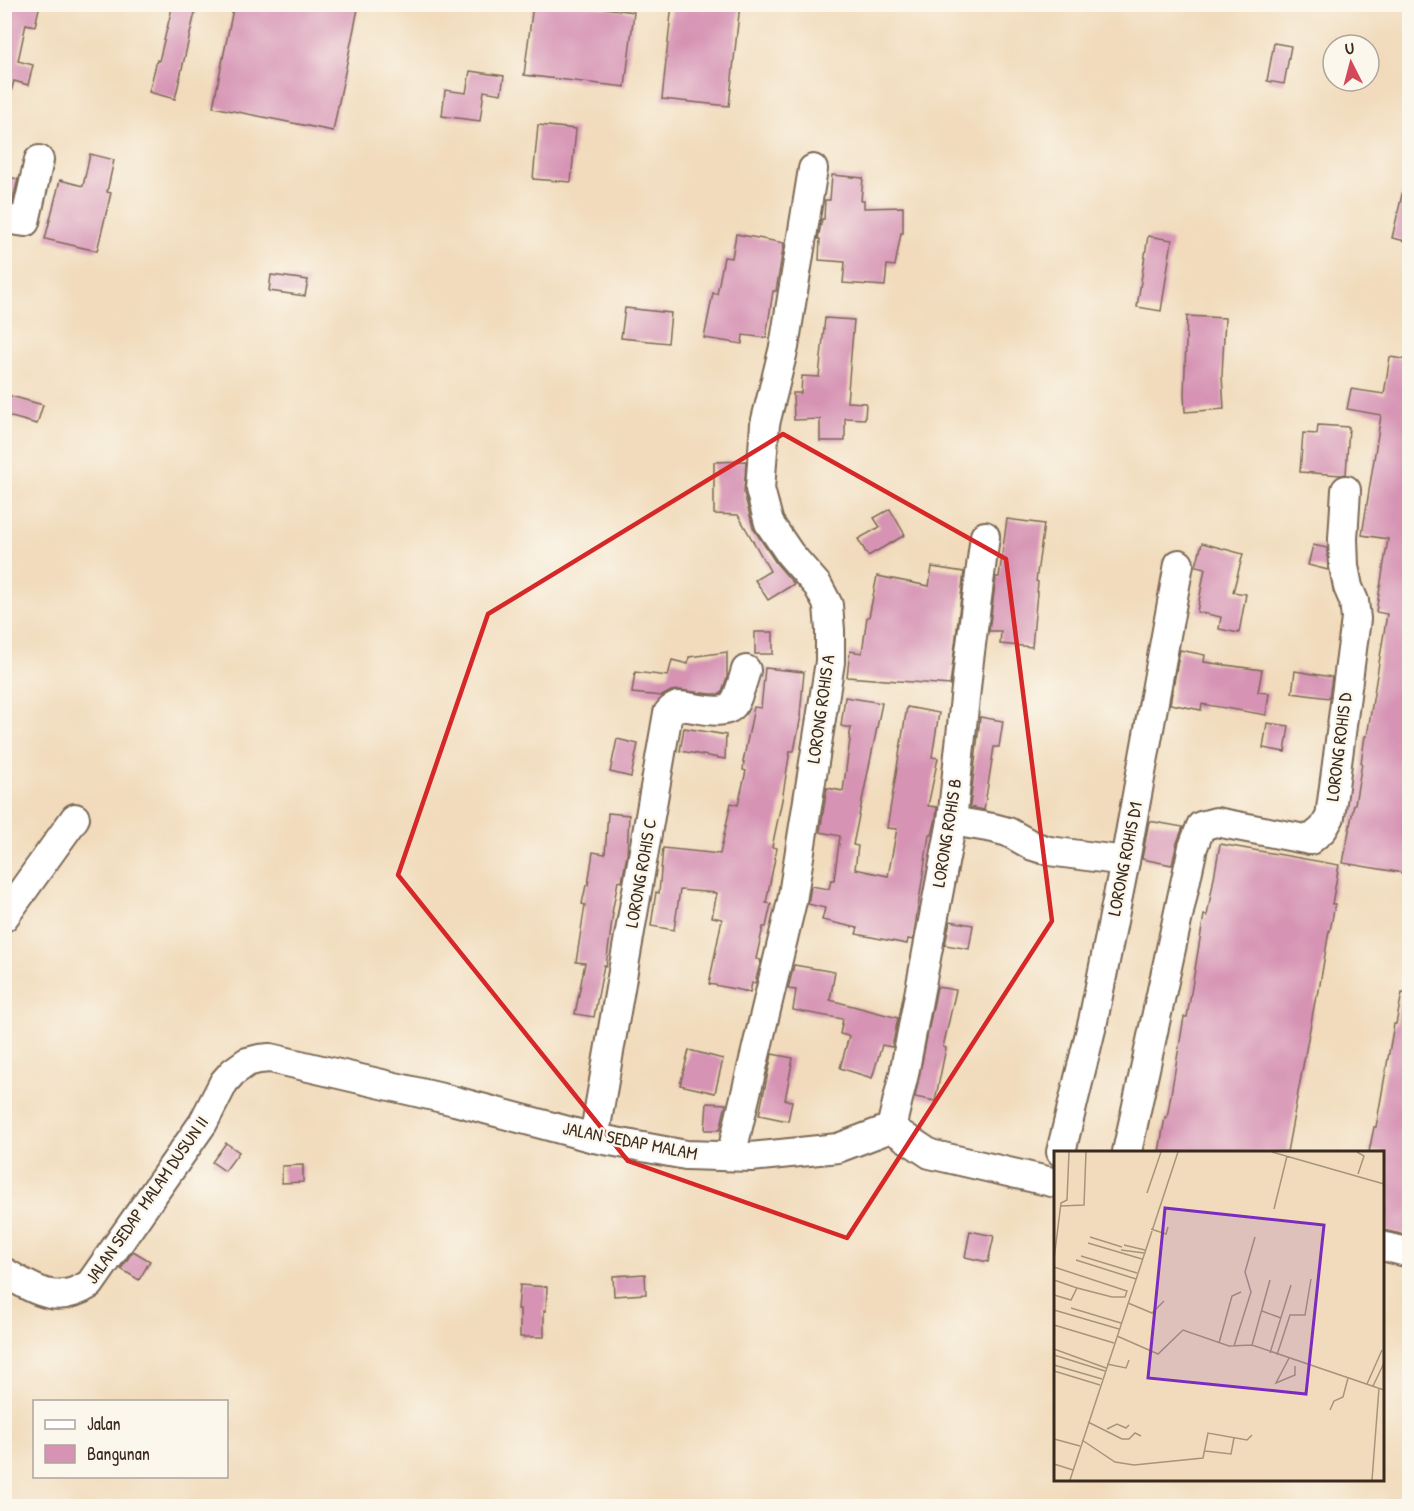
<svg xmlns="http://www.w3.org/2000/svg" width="1414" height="1511" viewBox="0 0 1414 1511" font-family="'Patrick Hand',sans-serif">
  <rect width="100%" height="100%" fill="#fbf7ec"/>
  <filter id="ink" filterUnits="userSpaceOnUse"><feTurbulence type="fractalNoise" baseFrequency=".0167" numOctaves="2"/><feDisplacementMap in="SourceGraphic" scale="12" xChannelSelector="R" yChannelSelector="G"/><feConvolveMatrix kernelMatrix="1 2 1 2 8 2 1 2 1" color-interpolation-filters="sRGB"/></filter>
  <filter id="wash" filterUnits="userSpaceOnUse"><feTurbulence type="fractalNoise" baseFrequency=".008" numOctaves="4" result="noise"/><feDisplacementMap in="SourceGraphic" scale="24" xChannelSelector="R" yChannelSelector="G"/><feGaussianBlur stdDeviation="1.35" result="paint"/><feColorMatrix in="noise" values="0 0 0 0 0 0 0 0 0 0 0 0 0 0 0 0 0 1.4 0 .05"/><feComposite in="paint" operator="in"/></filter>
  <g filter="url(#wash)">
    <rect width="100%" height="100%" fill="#f1dbbc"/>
    <g id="blocks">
      <g fill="#d693b4">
        <path d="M4,4h36l-5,22 -9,-2 -8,37 15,4 -5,20 -14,-4 -3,11 -7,-1z"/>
        <path d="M173,4h24l-22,95 -26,-7 8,-32 2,1z"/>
        <path d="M234,4h125l-26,127 -120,-24z"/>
        <path d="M533,4h43l58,8 -9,75 -101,-12z"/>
        <path d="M672,4h68l-11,102 -67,-7z"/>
        <path d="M1274,43l17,3 -7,38 -17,-3z"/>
        <path d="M470,71l34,5 -3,18 -17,-3 -4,30 -38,-5 3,-26 21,3z"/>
        <path d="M538,125l38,4 -5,53 -38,-3z"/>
        <path d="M90,154l24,6 -7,32 4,1 -14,58 -52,-12 15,-59 23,6z"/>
        <path d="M832,175l31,3 -2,23h3v7l39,-1v26h-2l-6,33 -8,-1 -2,21 -42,-3 2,-21 -26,-2 1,-21h-2l4,-20h2l1,-19h5z"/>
        <path d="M4,176l14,3 -6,24 -8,-2z"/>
        <path d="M1403,190l7,1v51l-18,-4z"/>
        <path d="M736,234l48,9 -8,48h-3l-7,47 -23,-3 -1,9 -38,-6 9,-45 4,1 7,-37 8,1z"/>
        <path d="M1148,236l24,4 -11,71 -24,-4z"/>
        <path d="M271,275l37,5 -3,16 -36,-5z"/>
        <path d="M625,308l46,5 -3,30 -47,-5z"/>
        <path d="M1187,316l38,2 -3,57 2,34 -39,3 -1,-18z"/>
        <path d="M825,318l29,2 -7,82 19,1 -1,16 -20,-1v23h-25v-22l-26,1 -1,-27h8l1,-17 17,1z"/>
        <path d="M1390,357l20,3v514l-67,-11 11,-59h1l7,-41h-1l4,-27h2l20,-122 -11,-2 12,-73 -26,-4 19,-120 -34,-6 4,-20 33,5z"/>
        <path d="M4,394l39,11 -6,19 -33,-9z"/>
        <path d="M1318,425l31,2 -3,47 -5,1 -41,-3 3,-39 14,1z"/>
        <path d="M746,461l-2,32 9,35 23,35 18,21 -26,16 -13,-20 15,-9 -32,-56 -24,-1v-52z"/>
        <path d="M890,509l15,26 -37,21 -10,-17 22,-12 -6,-9z"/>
        <path d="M1007,519l37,5 -8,57 2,1 -6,65 -32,-3 1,-13h-12l7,-54h3z"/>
        <path d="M1202,543l41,11 -10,38 13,2 -7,39 -20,-4 2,-12 -24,-5 8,-44 -9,-2z"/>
        <path d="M1313,545l14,3 1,22 -20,-5z"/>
        <path d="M932,567l32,5 -14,113 -103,-8 3,-26 12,2 5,-36h2l8,-41 52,10z"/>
        <rect x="755" y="632" width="18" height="22"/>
        <path d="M1180,650l25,5 -1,7 58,8 -4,22 11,1 -3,22 -64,-11 -1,6 -31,-6z"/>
        <path d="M727,652v25l-6,17h-10l-32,-4 -8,1 -9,5 -30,-3 3,-21 33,4 4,-16 16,4 1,-7z"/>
        <path d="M765,668l39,4 -4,44h1l-7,35h-4l-8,49 -10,47 5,1 -11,55 5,1 -5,23h-3l-7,32 5,1 -6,23h-3l-2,9 -41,-8 13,-65 -10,-2 5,-24 -37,-3 -6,40 -23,-4 5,-34 3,1 4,-45 57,6 11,-51 7,2 8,-34 -3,-1 1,-8h-1l11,-55 7,1z"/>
        <path d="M1295,671l37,6 -3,21 -37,-5z"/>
        <path d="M845,697l37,6 -29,142 5,1 -3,23 33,7 9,-47 -10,-1 20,-121 32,6 -7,44 6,1 -10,48 9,1 -1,12 -4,16h-3l-16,105 -5,-1 -1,5 -51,-10 2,-6 -36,-8 3,-12 -17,-4 3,-18 18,3 2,-9h3l6,-44 -20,-4 7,-44 16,3 7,-51 -1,-1 2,-11 -10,-2z"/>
        <path d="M980,717l23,4 -4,26h-5l-10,63 -14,-3z"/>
        <path d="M1267,723l22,3 -4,26 -22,-4z"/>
        <path d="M684,728l42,7 -1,24 -45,-8z"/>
        <path d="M617,739l21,5 -7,33 -21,-5z"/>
        <path d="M608,813l21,2 -2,40 -5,27 -4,-1 -6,32h1l-7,53 -2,-1 -10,52 -19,-3 10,-51 -9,-1 9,-57 -3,-1 4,-19h2l5,-33 12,2z"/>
        <path d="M1149,821l34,6 -6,16 -5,22 -30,-6z"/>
        <path d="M1220,844l119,21 -7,39h3l-5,27h-1l-11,65h-2l-29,156h-128l6,-35 2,1 17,-101h3l17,-102 3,1z"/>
        <path d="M950,921l23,4 -4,24 -24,-4z"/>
        <path d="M794,965l41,7 -5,28 68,18 -6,29 -10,-2 -10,33 -32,-10 9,-32 -9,-2 3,-15 -50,-9 3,-20 -8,-1z"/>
        <path d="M937,987l19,3 -13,57 3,1 -11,53 -20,-4z"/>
        <path d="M1402,993l8,1v242l-27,-6v-78h-14l5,-25h2l18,-103h2z"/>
        <path d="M689,1050l34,9 -8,34 -35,-8z"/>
        <path d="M772,1054l21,4 -8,42 7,1 -4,20 -29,-6z"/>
        <path d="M707,1103l19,1 -6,26h-15z"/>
        <path d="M226,1143l13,9 -14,19 -13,-9z"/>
        <path d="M303,1165v17l-21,1v-17z"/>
        <path d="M970,1231l24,5 -6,26 -23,-5z"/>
        <path d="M133,1251l17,10 -11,19 -18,-11z"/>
        <path d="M645,1274l1,20 -32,2 -1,-20z"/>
        <path d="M520,1285l27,2 -1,24 -2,-1v27h-24v-28h-2z"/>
      </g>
    </g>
  </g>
  <g filter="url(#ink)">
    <use href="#blocks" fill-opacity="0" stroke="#7b6855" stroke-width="1.5"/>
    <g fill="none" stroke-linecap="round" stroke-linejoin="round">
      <defs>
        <g id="minor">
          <path d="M4,219l21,3 14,-62"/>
          <path d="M952,821l41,7 15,4 25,14 16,5 76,10"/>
          <path d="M4,917l71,-99"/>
          <path d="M891,1128l13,-54 48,-253 17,-161 16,-124"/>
          <path d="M594,1138l74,-425 4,-4 6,-3c15,0 49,13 57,-4 5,-10 8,-22 11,-32"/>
          <path d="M1061,1152l32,-131 32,-160 54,-297"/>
          <path d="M1127,1152l66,-305 8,-21 15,-4 94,18 13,-11 7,-12 26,-198 -2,-18 -6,-14 -4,-21 -1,-27 3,-49"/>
          <path d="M731,1156l61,-255 38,-239v-32l-2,-25 -10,-19 -28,-32 -21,-31 -9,-34 5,-65 19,-77 29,-178"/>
          <path d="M1382,1246l28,7"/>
          <path d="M4,1272c31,18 52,34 86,12l113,-161 21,-41 9,-10 14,-10 12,-3 11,-1 185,43 139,37 92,17 65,2 87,-9 53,-20 39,26 126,29"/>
        </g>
      </defs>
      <use href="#minor" stroke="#7b6855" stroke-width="32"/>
      <use href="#minor" stroke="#fff" stroke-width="28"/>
    </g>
  </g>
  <path fill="none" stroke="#d62828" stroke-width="4.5" stroke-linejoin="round" d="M783,434l223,125 46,362 -205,317 -219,-77 -230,-286 90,-261z"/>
  <g text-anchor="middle" stroke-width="5" stroke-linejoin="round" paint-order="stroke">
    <g font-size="18" fill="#3b2a1e" stroke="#fbf7ec">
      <text transform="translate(821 709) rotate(-82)" y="6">LORONG ROHIS A</text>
      <text transform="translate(1339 747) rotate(-83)" y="6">LORONG ROHIS D</text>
      <text transform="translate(947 833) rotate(-81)" y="6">LORONG ROHIS B</text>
      <text transform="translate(1125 859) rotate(-79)" y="6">LORONG ROHIS D1</text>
      <text transform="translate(641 873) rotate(-80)" y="6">LORONG ROHIS C</text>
      <text transform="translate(630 1141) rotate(11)" y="6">JALAN SEDAP MALAM</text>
      <text transform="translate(147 1200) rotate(-55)" y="6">JALAN SEDAP MALAM DUSUN II</text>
    </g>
  </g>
  <g transform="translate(1054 1151)">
    <rect width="330" height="330" fill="#f1dbbc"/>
    <path fill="none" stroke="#a8947d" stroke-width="1.5" d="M218,1l112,32M303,1l7,4 -6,18M93,42l14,-41M7,55l23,-1 2,-53M220,58l13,-53M97,78l15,5 2,-7M36,86l32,10M34,92l54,16M70,94l21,5M67,99l23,3M27,105l56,17M0,108l7,-56 6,-3 2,-48M22,109l60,19M0,116l73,24 -2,6h-13l-35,-9 -6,12 -17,-5M0,129l23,8M74,152l24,10 12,-12M17,157l50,15M0,159l65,19M208,160l19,7M0,174l60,18M63,185l41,18 25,-24 46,16 23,-1 132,45M165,192l13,-47 9,-4M198,194l18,-65M180,195l17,-54 -6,-20 10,-35M0,198l52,19M216,202l21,-68M0,204l51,16M223,204l13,-40h15l6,-36M235,207l-13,25 19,-8v-9M53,213l19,4 3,-8M0,214l48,14M0,220l46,14M313,233l15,-34M319,235l11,-23M276,259l4,-9 9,-4 5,-19M34,271l34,17h7l6,-6 6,3M53,278l10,-5 9,4 3,-3M0,288l26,7M28,289l33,22 19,3 69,-7 5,-25 39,7 5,-5M151,300l26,3 3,-16M0,313l19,6M16,329l108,-328M318,329l7,-92"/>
    <path fill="#7b2cbf" fill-opacity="0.15" stroke="#7b2cbf" stroke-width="3" d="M111,57l159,17 -18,169 -158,-16z"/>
    <rect width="330" height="330" fill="none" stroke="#3b2a1e" stroke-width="3"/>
  </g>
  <rect width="1414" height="1511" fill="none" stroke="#fbf7ec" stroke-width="24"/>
  <rect x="33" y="1400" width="195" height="78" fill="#fbf7ec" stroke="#aea59a" stroke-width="1.5"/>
  <rect x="45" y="1420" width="30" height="9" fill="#ffffff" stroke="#aea59a" stroke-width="1.5"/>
  <text x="87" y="1430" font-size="18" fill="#3b2a1e">Jalan</text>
  <rect x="45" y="1445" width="30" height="18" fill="#d693b4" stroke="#aea59a" stroke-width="1.5"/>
  <text x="87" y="1460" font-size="18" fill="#3b2a1e">Bangunan</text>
  <g transform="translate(1351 63) rotate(354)"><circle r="28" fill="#fbf7ec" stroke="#aea59a" stroke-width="1.5"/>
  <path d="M0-4.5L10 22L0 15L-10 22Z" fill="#d1495b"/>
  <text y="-9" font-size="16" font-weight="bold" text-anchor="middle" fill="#3b2a1e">U</text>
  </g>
</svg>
